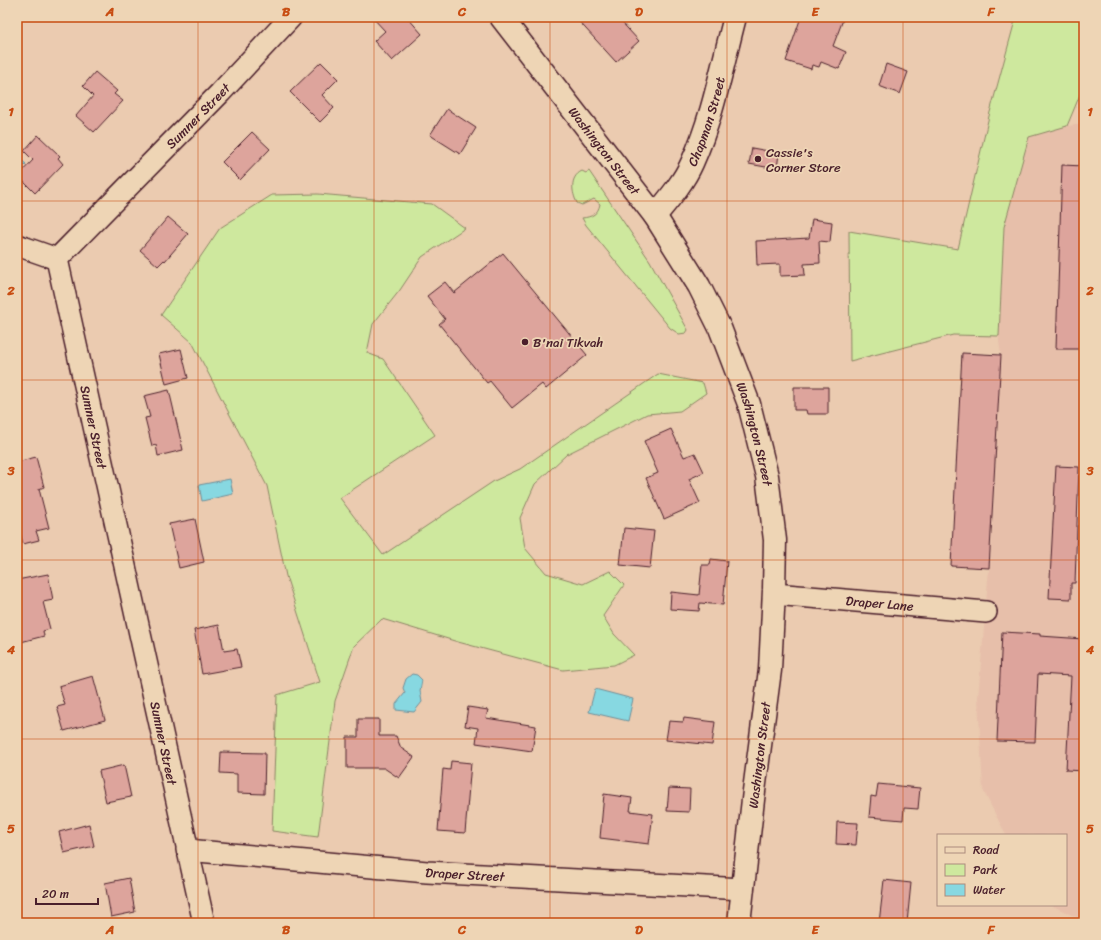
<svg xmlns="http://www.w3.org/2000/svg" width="1101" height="940" viewBox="0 0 1101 940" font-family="Sriracha,sans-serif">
  <rect width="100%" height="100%" fill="#ebcbb0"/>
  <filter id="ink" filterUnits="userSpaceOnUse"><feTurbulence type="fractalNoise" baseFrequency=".025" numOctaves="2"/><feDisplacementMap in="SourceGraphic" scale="8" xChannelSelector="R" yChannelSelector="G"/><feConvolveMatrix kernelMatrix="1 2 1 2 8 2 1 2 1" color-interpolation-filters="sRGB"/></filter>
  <g filter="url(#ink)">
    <path fill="#e7bfaa" d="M1084,124v797l-33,-16h15v-70h-60l-23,-45 -5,-92 11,-130 12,-213 -2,-14 5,-114 25,-90 38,-11z"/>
    <g fill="#cee89e" stroke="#8c8464">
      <path d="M1016,17h68v68l-17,41 -38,11 -25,90 -5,109 -46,-1 -103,26 -1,-130 109,18 31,-133z"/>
      <path d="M582,171l4,2 3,-2 61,90 38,69 -2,3 -7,1 -9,-6 -84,-103 -4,-7c10,-1 16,-4 18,-14l-6,-5 -12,6 -5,-2c-5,-10 -8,-26 5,-32z"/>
      <path d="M318,194l114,10 33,24 -43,29 -22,33 -27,34 -6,29 16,6 52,76 -95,63 43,57 111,-74 26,-12 138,-95 45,9 3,10 -26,18 -33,3 -80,40 -32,30 -15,34 5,30 21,25 37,11 27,-13 14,14 -21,31 11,18 20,21 -20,10 -51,5 -105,-28 -76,-23 -28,27 -19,55 -17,136 -46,-6 5,-136 43,-13 -34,-106 -19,-90 -75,-144 -31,-27 59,-87 52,-33z"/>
    </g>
    <g fill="#87d8e1" stroke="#6f8e98">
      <path d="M17,156l9,8 -9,9z"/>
      <path d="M230,479l3,15 -31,7 -3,-16z"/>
      <path d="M412,674l5,1 5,5 -2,11 2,11 -8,10 -18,-2v-6l9,-11 -2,-5 3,-9z"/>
      <path d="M595,689l38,10 -5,22 -39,-9z"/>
    </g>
    <g fill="#dda49c" stroke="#4a1f2b">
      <path d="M372,17h35l15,17 -30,27 -18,-20 11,-10z"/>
      <path d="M575,17h42l22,24 -23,21z"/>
      <path d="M801,17h43l-11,29 13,6 -7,17 -18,-7 -2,5 -7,-2 -1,4 -25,-8z"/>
      <path d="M321,62l17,17 -16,16 12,13 -14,14 -30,-30z"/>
      <path d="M886,64l22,8 -8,22 -21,-8z"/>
      <path d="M95,72l22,19 -3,3 9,7 -29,31 -18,-16 17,-20 -10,-10z"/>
      <path d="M447,109l29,19 -16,26 -30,-19z"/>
      <path d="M252,132l18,17 -30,31 -18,-18z"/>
      <path d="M38,135l22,21 -2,2 5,6 -28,29 -17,-17 15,-16 -9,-9z"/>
      <path d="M752,148l27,5 -2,16 -28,-5z"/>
      <path d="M1062,165l22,1v183h-28z"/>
      <path d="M168,217l20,17 -23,27 -1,-1 -6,6 -18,-16z"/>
      <path d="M812,219l20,3 -2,20 -11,-1 1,22 -16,1 1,11 -25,1v-12l-23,1 -1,-24 53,-3z"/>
      <path d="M503,253l84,102 -41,34 -4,-5 -30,24 -22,-27 -3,2 -48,-59 6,-5 -18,-23 18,-14 9,11z"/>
      <path d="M181,349l7,29 -22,6 -7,-30z"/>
      <path d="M962,353l39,2 -12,213 -38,-2z"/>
      <path d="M794,387h34v27h-21l-1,-4h-12z"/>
      <path d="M169,390l14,60 -25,6 -2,-11 -4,1 -7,-28 5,-1 -6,-21z"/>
      <path d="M671,429l13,28 11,-4 9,19 -15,7 11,24 -36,16 -18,-41 12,-5 -14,-32z"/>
      <path d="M36,457l8,30 -5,2 10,39 -13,3 3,9 -16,4 -6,-23v-59z"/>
      <path d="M1056,466l23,1 -4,116h-4v16l-22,-1z"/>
      <path d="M195,519l9,43 -25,6 -10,-44z"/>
      <path d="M624,528l30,3 -4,37 -30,-3z"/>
      <path d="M711,559l16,2 -4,44 -23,-2 -1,8 -29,-2 1,-17 28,3 3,-30h8z"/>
      <path d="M48,574l5,26 -10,2 7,27 -7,2 1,5 -27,7v-63z"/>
      <path d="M219,625l5,26 13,-2 4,18 -39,7 -8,-44z"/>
      <path d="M1002,632l38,2v2l44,3v132l-18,-1 5,-94 -33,-2 -3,68 -38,-1z"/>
      <path d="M93,676l12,44 -41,11 -7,-24 8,-2 -6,-19z"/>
      <path d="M468,707l20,3 -2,8 50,8 -4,25 -56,-8 2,-15 -13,-2z"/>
      <path d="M684,718l31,4 -3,23 -46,-5 3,-19 14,1z"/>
      <path d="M358,719h21v17h17l5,12 13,9 -15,21 -15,-10h-37v-31h11z"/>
      <path d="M221,752l44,1 -1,41 -27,-1v-19l-17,-1z"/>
      <path d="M451,761l20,2 -6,70 -27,-2 5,-62 7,1z"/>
      <path d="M124,765l7,32 -25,5 -7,-31z"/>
      <path d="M878,784l42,4 -2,21 -14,-1 -1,12 -34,-3 2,-21 5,1z"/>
      <path d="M669,788l21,1 -1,23 -22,-1z"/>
      <path d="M604,794l28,4 -2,13 23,3 -4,30 -49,-6z"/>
      <path d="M837,822l21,1 -2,22 -20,-1z"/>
      <path d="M89,824l5,22 -30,7 -5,-21z"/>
      <path d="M129,878l6,34 -24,5 -6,-34z"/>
      <path d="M884,880l27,3 -4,40h-28z"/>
    </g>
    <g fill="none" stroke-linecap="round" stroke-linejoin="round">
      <defs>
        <g id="minor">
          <path d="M17,245l40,14"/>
          <path id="s1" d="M774,594l212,18"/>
          <path id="s2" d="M187,850l240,22 316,17"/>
          <path id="s3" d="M204,923l-147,-664 163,-166 71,-76"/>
        </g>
        <g id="tertiary">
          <path id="s4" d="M655,216c13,-16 28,-33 37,-53 21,-46 30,-97 43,-146"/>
        </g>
        <g id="secondary">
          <path id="s5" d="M501,17l154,199 44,70 21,42 29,76 18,72 8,64 -1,50 -4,80 -16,121 -15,132"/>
        </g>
      </defs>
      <use href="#minor" stroke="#4a1f2b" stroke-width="24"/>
      <use href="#tertiary" stroke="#4a1f2b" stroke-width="25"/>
      <use href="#secondary" stroke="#4a1f2b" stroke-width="25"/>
      <use href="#minor" stroke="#eed5b5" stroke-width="21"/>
      <use href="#tertiary" stroke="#eed5b5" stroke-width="22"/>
      <use href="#secondary" stroke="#eed5b5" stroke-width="22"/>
    </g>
  </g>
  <path fill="none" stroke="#c84d12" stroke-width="1" stroke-opacity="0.55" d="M198,17v906M374,17v906M550,17v906M727,17v906M903,17v906M17,201h1067M17,380h1067M17,560h1067M17,739h1067"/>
  <g fill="#4a1f2b" stroke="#eed5b5" stroke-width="1.5">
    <circle cx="758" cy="159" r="4"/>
    <circle cx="525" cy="342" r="4"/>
  </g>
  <g text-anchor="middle" stroke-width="3.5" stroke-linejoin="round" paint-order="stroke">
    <g font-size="13" fill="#4a1f2b" stroke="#eed5b5">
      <text dy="5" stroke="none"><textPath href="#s3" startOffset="881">Sumner Street</textPath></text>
      <text dy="5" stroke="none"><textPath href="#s4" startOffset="109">Chapman Street</textPath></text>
      <text dy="5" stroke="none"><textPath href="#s5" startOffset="169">Washington Street</textPath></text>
      <text transform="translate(94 427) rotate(78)" y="5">Sumner Street</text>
      <text dy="5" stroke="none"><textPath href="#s5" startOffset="493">Washington Street</textPath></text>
      <text dy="5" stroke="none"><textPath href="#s1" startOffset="106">Draper Lane</textPath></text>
      <text transform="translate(164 743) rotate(78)" y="5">Sumner Street</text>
      <text transform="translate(759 755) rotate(-83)" y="5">Washington Street</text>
      <text dy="5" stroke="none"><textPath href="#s2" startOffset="279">Draper Street</textPath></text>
    </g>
    <g font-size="13" fill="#4a1f2b" stroke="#eed5b5" text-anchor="start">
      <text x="766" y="157">Cassie's<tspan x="766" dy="15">Corner Store</tspan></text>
      <text x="533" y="347">B'nai Tikvah</text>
    </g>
  </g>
  <rect width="1101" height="940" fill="none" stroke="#eed5b5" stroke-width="44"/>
  <rect x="937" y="834" width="130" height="72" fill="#eed5b5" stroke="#ac8c7e"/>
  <rect x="945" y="847" width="20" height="6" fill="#eed5b5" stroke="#ac8c7e"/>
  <text x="973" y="854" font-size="12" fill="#4a1f2b">Road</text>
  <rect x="945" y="864" width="20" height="12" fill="#cee89e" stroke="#ac8c7e"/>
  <text x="973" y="874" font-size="12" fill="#4a1f2b">Park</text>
  <rect x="945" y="884" width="20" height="12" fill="#87d8e1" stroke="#ac8c7e"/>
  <text x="973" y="894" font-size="12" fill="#4a1f2b">Water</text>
  <path d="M36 898v6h62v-6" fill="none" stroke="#4a1f2b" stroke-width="2"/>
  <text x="42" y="898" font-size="12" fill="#4a1f2b" stroke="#eed5b5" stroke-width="3" paint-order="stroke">20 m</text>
  <rect x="22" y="22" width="1057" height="896" fill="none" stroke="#c84d12" stroke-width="1.5"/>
  <g font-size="13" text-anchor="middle" font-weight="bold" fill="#c84d12">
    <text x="110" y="16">A</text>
    <text x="286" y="16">B</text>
    <text x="462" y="16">C</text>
    <text x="639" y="16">D</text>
    <text x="815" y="16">E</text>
    <text x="991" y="16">F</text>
    <text x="11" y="116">1</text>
    <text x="1090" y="116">1</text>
    <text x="11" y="295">2</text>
    <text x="1090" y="295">2</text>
    <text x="11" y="475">3</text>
    <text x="1090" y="475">3</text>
    <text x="11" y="654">4</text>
    <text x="1090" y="654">4</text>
    <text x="11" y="833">5</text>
    <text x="1090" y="833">5</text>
    <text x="110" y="934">A</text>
    <text x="286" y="934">B</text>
    <text x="462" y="934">C</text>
    <text x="639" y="934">D</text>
    <text x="815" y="934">E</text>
    <text x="991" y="934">F</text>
  </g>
</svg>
